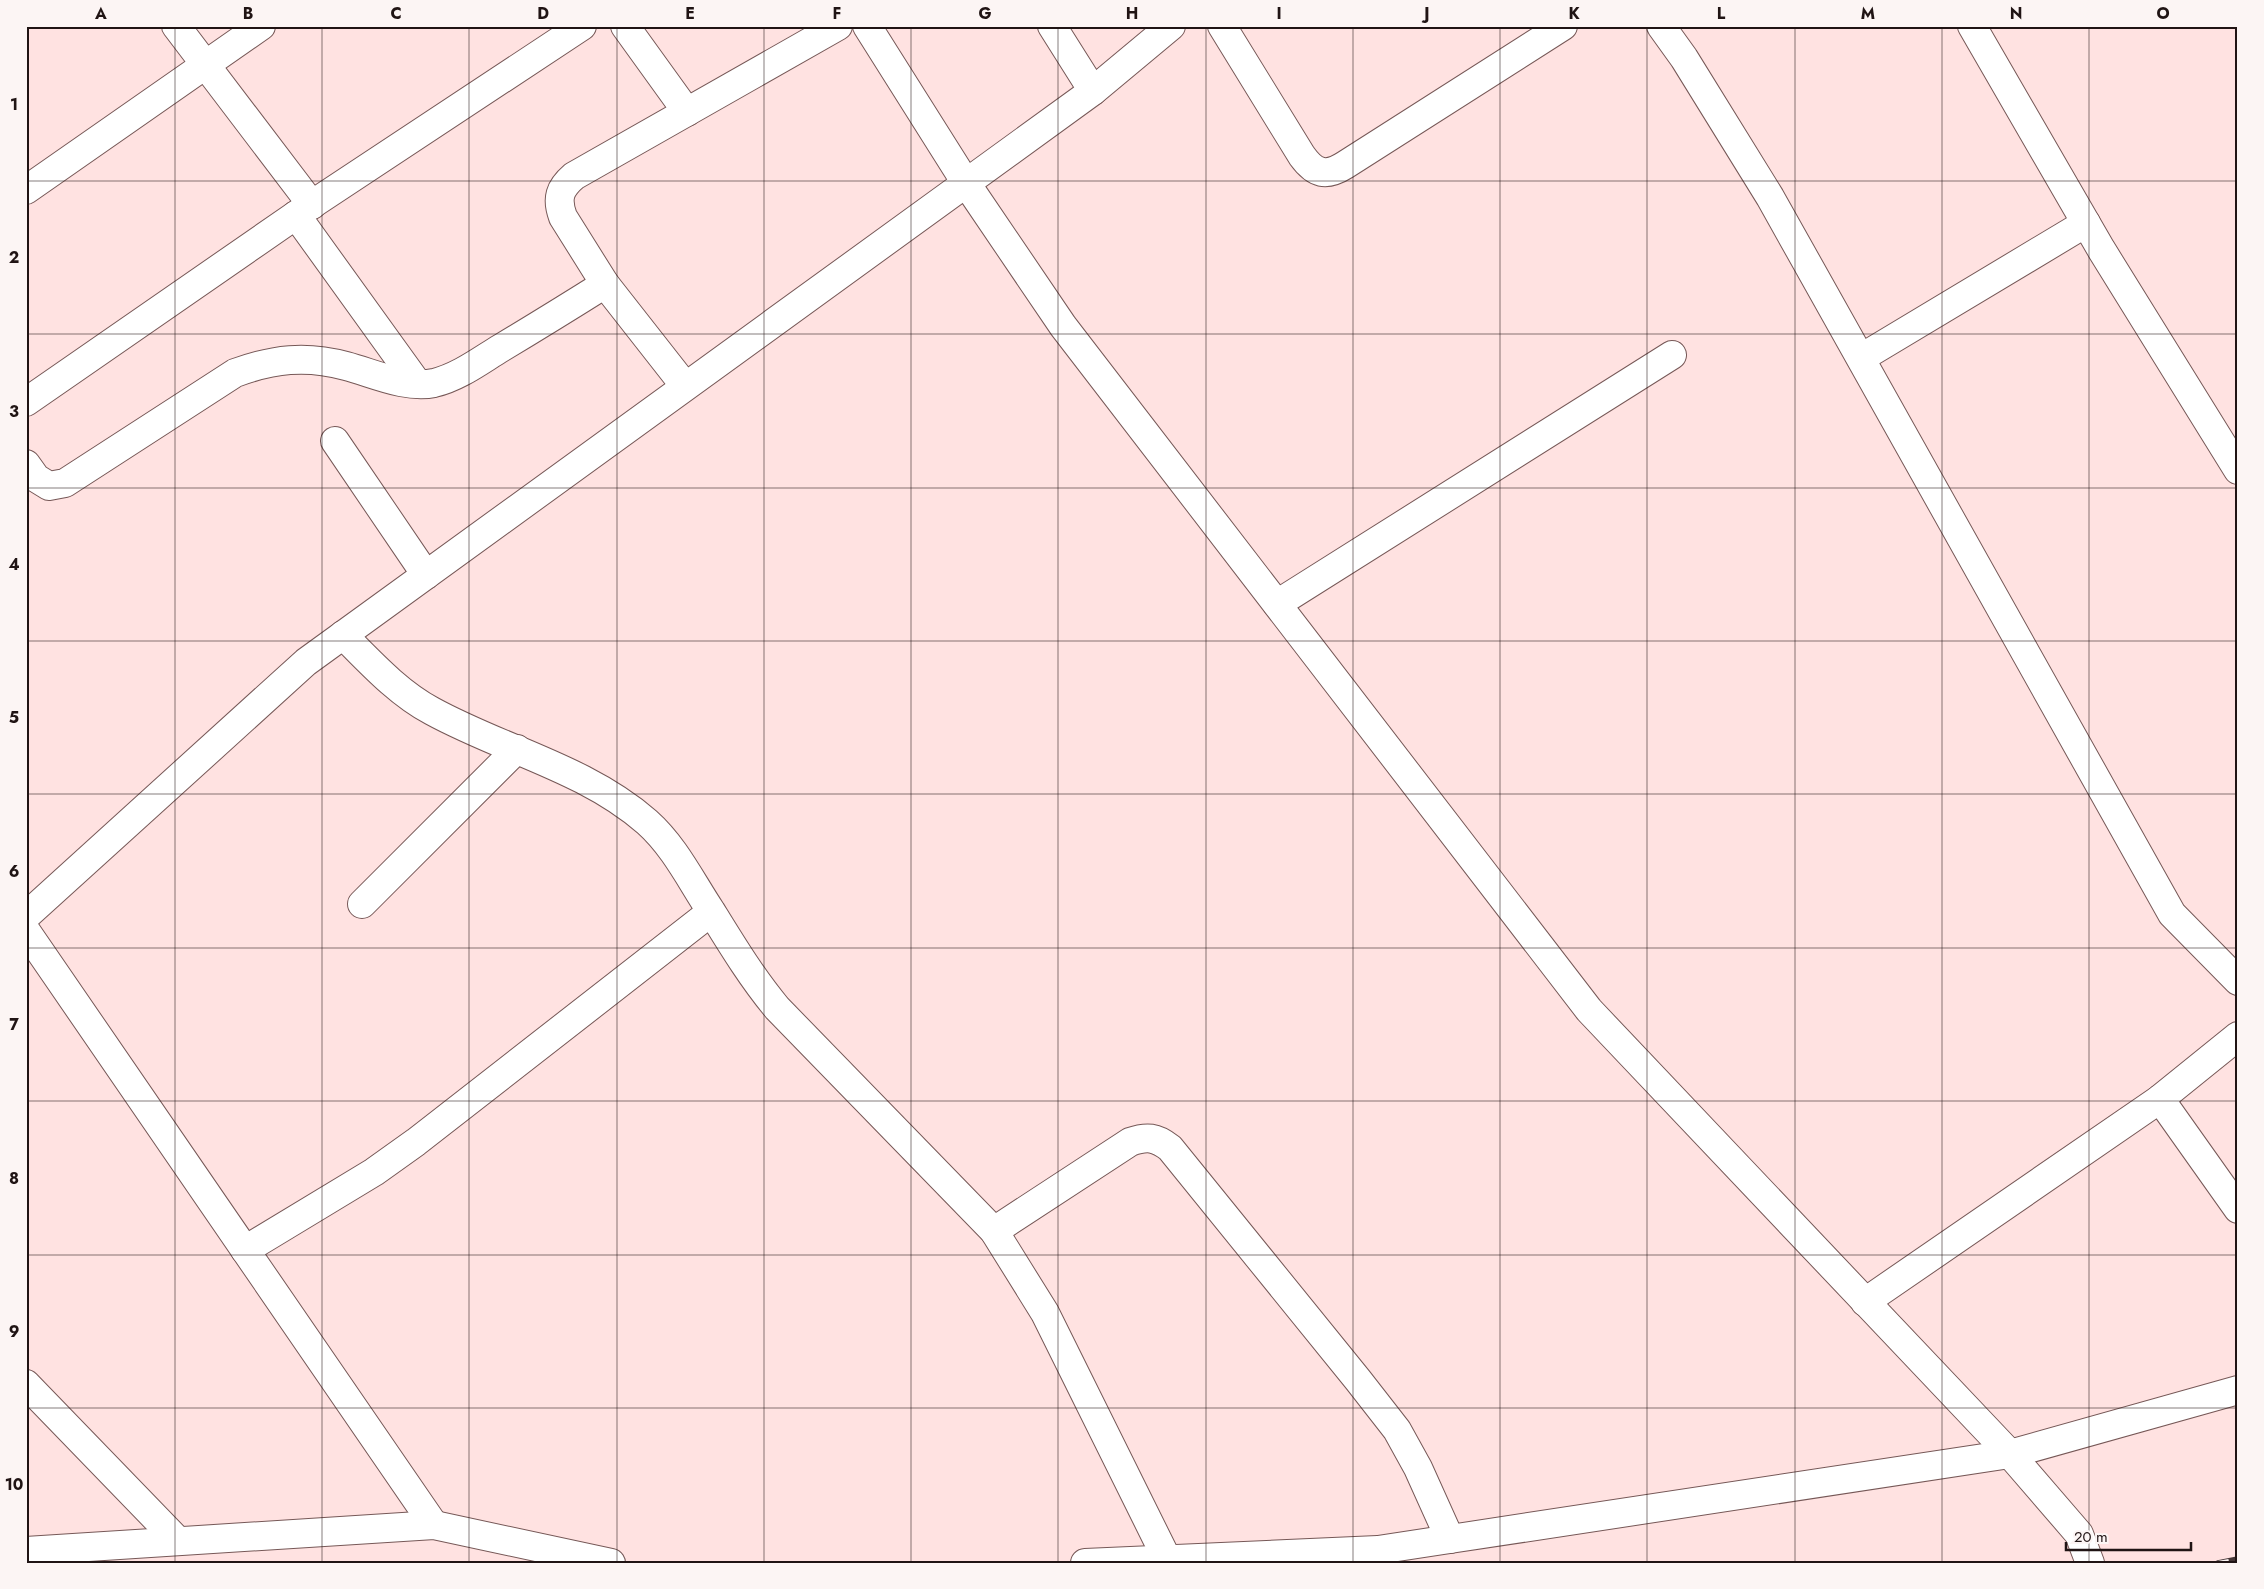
<svg xmlns="http://www.w3.org/2000/svg" width="2264" height="1589" viewBox="0 0 2264 1589" font-family="Jost,sans-serif">
  <rect width="100%" height="100%" fill="#ffe2e1"/>
  <g fill="none" stroke-linecap="round" stroke-linejoin="round">
    <defs>
      <g id="street">
        <path d="M176,26l136,179"/>
        <path d="M625,26l62,86"/>
        <path d="M867,26l99,157 97,143 526,684 421,444 69,80 11,29"/>
        <path d="M1052,26l41,65"/>
        <path d="M1222,26l80,130c13,18 24,21 43,9l218,-139"/>
        <path d="M1661,26l23,32 86,139 402,717 66,67"/>
        <path d="M1972,26l129,223 137,221"/>
        <path d="M26,190l235,-164"/>
        <path d="M296,215l121,168"/>
        <path d="M1861,358l225,-135"/>
        <path d="M685,386l-80,-102 -42,-67c-7,-19 -3,-29 11,-41l264,-150"/>
        <path d="M26,402l270,-187 286,-189"/>
        <path d="M335,441l91,134"/>
        <path d="M26,464l10,14 13,8 16,-3 170,-110c38,-14 71,-18 111,-7 27,7 60,23 88,17 25,-6 47,-23 67,-35 35,-21 69,-42 104,-64"/>
        <path d="M1277,604l395,-249"/>
        <path d="M343,635c27,27 55,58 89,76 71,39 153,57 215,111 28,25 44,59 64,89 21,34 41,67 66,97l217,223 51,82 122,246"/>
        <path d="M362,904l155,-155"/>
        <path d="M26,916l280,-254 787,-571 78,-65"/>
        <path d="M26,931l408,594"/>
        <path d="M2160,1099l78,110"/>
        <path d="M994,1231l136,-89c17,-6 26,-5 40,6l188,232 39,50 21,38 32,71"/>
        <path d="M245,1250l129,-78 42,-30 295,-230"/>
        <path d="M1865,1302l295,-203 78,-63"/>
        <path d="M26,1384l152,157"/>
        <path d="M26,1551l408,-26 177,38"/>
        <path d="M1085,1563l293,-13 72,-11 560,-85 228,-64"/>
      </g>
    </defs>
    <use href="#street" stroke="#765857" stroke-width="30"/>
    <use href="#street" stroke="#fff" stroke-width="28"/>
    <defs>
      <path id="rail" d="M2218,1563l20,-4"/>
    </defs>
    <use href="#rail" stroke="#453636" stroke-width="5.5"/>
    <use href="#rail" stroke="#fcf5f4" stroke-width="4" stroke-dasharray="11" stroke-linecap="butt"/>
  </g>
  <path fill="none" stroke="#201414" stroke-width="1" stroke-opacity="0.55" d="M175,26v1537M322,26v1537M469,26v1537M617,26v1537M764,26v1537M911,26v1537M1058,26v1537M1206,26v1537M1353,26v1537M1500,26v1537M1647,26v1537M1795,26v1537M1942,26v1537M2089,26v1537M26,181h2212M26,334h2212M26,488h2212M26,641h2212M26,794h2212M26,948h2212M26,1101h2212M26,1255h2212M26,1408h2212"/>
  <rect width="2264" height="1589" fill="none" stroke="#fcf5f4" stroke-width="55"/>
  <path d="M2066 1542v8h125v-8" fill="none" stroke="#201414" stroke-width="2.5"/>
  <text x="2074" y="1542" font-size="15" fill="#201414" stroke="#fcf5f4" stroke-width="4" paint-order="stroke">20 m</text>
  <rect x="28" y="28" width="2208" height="1534" fill="none" stroke="#201414" stroke-width="2"/>
  <g font-size="16" text-anchor="middle" font-weight="bold" fill="#201414">
    <text x="101" y="19">A</text>
    <text x="248" y="19">B</text>
    <text x="396" y="19">C</text>
    <text x="543" y="19">D</text>
    <text x="690" y="19">E</text>
    <text x="837" y="19">F</text>
    <text x="985" y="19">G</text>
    <text x="1132" y="19">H</text>
    <text x="1279" y="19">I</text>
    <text x="1427" y="19">J</text>
    <text x="1574" y="19">K</text>
    <text x="1721" y="19">L</text>
    <text x="1868" y="19">M</text>
    <text x="2016" y="19">N</text>
    <text x="2163" y="19">O</text>
    <text x="14" y="110">1</text>
    <text x="14" y="263">2</text>
    <text x="14" y="417">3</text>
    <text x="14" y="570">4</text>
    <text x="14" y="723">5</text>
    <text x="14" y="877">6</text>
    <text x="14" y="1030">7</text>
    <text x="14" y="1184">8</text>
    <text x="14" y="1337">9</text>
    <text x="14" y="1490">10</text>
  </g>
</svg>
